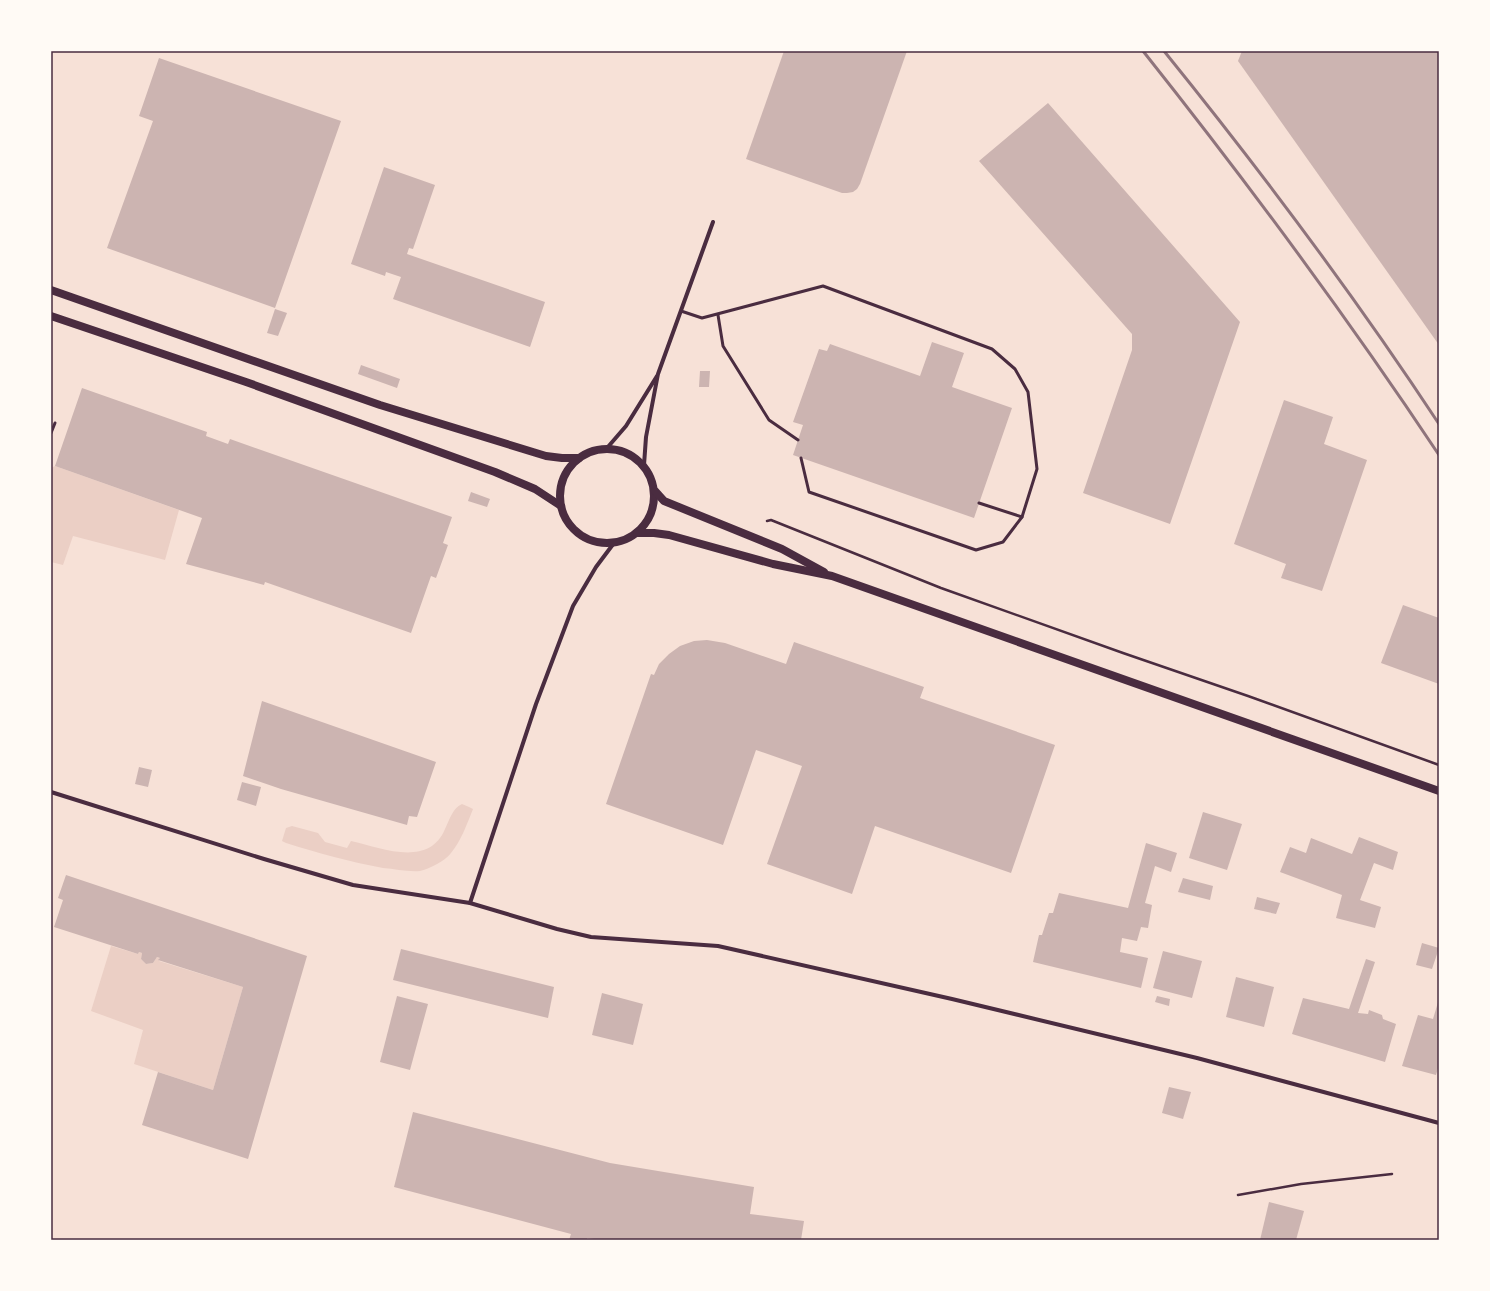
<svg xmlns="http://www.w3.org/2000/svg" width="1490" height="1291" viewBox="0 0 1490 1291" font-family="Ubuntu,sans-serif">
  <rect width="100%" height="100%" fill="#f7e1d7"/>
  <g fill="#ebcfc5">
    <path d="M55,466l124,44 -14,50 -92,-24 -10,29 -12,-3v-94z"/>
    <path d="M462,804l7,3 4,2c-6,15 -12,32 -22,44 -6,8 -22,16 -31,18 -12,1 -25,-2 -37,-3 -33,-6 -65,-15 -97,-25l-4,-2 4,-13 6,-2 26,7 7,9 22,6 4,-7c30,7 78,27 94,-12 5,-10 7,-20 17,-25z"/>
    <path d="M111,946l27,8 1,-2 3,1 -1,6 5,5 7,-1 4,-6 3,1 -1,3 84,26 -30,103 -79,-26 9,-34 -52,-19z"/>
  </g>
  <g fill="#ccb4b1">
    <path d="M784,51h123l-47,133 -3,5 -4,3 -6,1h-5l-96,-34z"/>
    <path d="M1242,51h197v294l-201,-284z"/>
    <path d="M159,58l182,63 -66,187 -168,-60 46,-127 -14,-5z"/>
    <path d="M1048,103l192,219 -70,202 -87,-31 49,-143v-16l-153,-173z"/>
    <path d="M384,167l51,18 -22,64 -4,-1 -2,6 138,48 -15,45 -137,-48 8,-22 -15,-5 -1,4 -34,-12z"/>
    <path d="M275,309l12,4 -9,23 -11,-3z"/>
    <path d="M932,342l32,11 -12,34 60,21 -38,110 -181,-63 10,-30 -10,-3 26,-73 8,2 3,-7 90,32z"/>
    <path d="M361,365l39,14 -3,9 -39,-14z"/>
    <path d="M700,371h10l-1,16h-10z"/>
    <path d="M82,388l125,44 -1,4 22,8 2,-5 222,78 -9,26 5,2 -12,33 -5,-2 -20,57 -146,-51 -1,3 -78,-21 16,-46 -147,-52z"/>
    <path d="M1284,400l49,17 -9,27 43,16 -45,131 -41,-13 5,-14 -52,-20z"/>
    <path d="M471,492l19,7 -3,8 -19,-6z"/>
    <path d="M1403,605l36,13v66l-58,-21z"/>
    <path d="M707,640l18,3 61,21 8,-22 130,45 -4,11 135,47 -44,128 -136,-47 -23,68 -85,-30 35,-98 -46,-16 -33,95 -117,-41 45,-130 3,1 5,-11 10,-10 11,-8 14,-5z"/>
    <path d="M262,701l174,61 -19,55 -8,-1 -2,9 -126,-36 -38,-13z"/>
    <path d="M139,767l13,3 -4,17 -13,-3z"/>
    <path d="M242,782l19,5 -5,19 -19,-6z"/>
    <path d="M1203,812l39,12 -15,46 -38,-12z"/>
    <path d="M1359,837l39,15 -5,18 -19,-7 -14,37 21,7 -6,21 -39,-10 6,-23 -62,-23 10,-25 16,6 5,-15 41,16z"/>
    <path d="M1146,843l31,10 -6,19 -16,-6 -10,37 7,2 -4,23 -7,-1 -4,14 -15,-3 -2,14 28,6 -7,30 -108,-26 6,-27h3l7,-22h4l6,-20 69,15z"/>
    <path d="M66,875l241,81 -59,203 -106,-34 16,-53 55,18 30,-103 -85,-27 2,-2 -3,-1 -4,6 -7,1 -5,-5 1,-6 -3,-1 -1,2 -84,-27 9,-27 -5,-2z"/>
    <path d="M1183,878l30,8 -3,14 -32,-8z"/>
    <path d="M1257,897l23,6 -4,11 -22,-5z"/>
    <path d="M1422,943l17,5 -7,21 -16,-4z"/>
    <path d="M401,949l153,38 -6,31 -155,-38z"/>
    <path d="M1163,951l39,10 -10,37 -39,-10z"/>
    <path d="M1366,959l9,3 -17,51 10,1 1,-4 13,5 1,4 13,5 -11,38 -93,-28 11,-36 46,11z"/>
    <path d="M1236,977l38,10 -10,40 -38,-10z"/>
    <path d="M602,993l41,11 -10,41 -41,-10z"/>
    <path d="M397,996l31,8 -18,66 -30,-8z"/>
    <path d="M1157,996l13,3 -1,7 -14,-4z"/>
    <path d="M1439,999v66l-3,10 -34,-9 16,-51 15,4z"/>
    <path d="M1169,1087l22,5 -8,27 -21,-6z"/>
    <path d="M413,1112l197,51 144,24 -4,27 54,7 -3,19h-200l-14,-2v2h-18l2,-6 -177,-47z"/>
    <path d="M1269,1202l35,9 -8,29h-36z"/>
  </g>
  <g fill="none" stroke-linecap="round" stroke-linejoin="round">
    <g stroke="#4a2c40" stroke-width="2.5">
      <path d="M767,521l4,-1 170,68 182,65 125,43 191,69"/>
      <path d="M1238,1195l63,-11 91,-10"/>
    </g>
    <g stroke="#4a2c40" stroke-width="3">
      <path d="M681,311l21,7 121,-32 169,63 23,20 13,23 9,77 -15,48 -19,25 -27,8 -167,-58 -8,-34"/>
      <path d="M718,315l5,31 46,74 29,20"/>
      <path d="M51,433l4,-10"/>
      <path d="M979,503l43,14"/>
    </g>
    <g stroke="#4a2c40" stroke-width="4">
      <path d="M607,448l19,-22 31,-50"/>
      <path d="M644,465l2,-28 12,-63 55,-152"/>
      <path d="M51,792l213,67 89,26 117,18 87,26 34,8 127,9 234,53 245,59 242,65"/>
      <path d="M470,903l66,-199 37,-98 23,-39 18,-24"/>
    </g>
    <g stroke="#4a2c40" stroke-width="8">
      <path d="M51,290l329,115 166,51 16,2h17"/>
      <path d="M51,316l195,66 249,90 40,17 26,17"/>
      <circle cx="607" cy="496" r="47"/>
      <path d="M655,491l9,10 118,48 42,23"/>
      <path d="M637,533h17l15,2 104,29 59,12 607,215"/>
    </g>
    <g stroke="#8f747c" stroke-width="3">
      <path d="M1143,51c104,131 203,264 296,404"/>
      <path d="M1164,51c97,120 190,244 275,373"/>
    </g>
  </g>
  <rect width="1490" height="1291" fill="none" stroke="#fffaf5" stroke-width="104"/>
  <rect x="52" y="52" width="1386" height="1187" fill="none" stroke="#4a2c40" stroke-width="1.5"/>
</svg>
